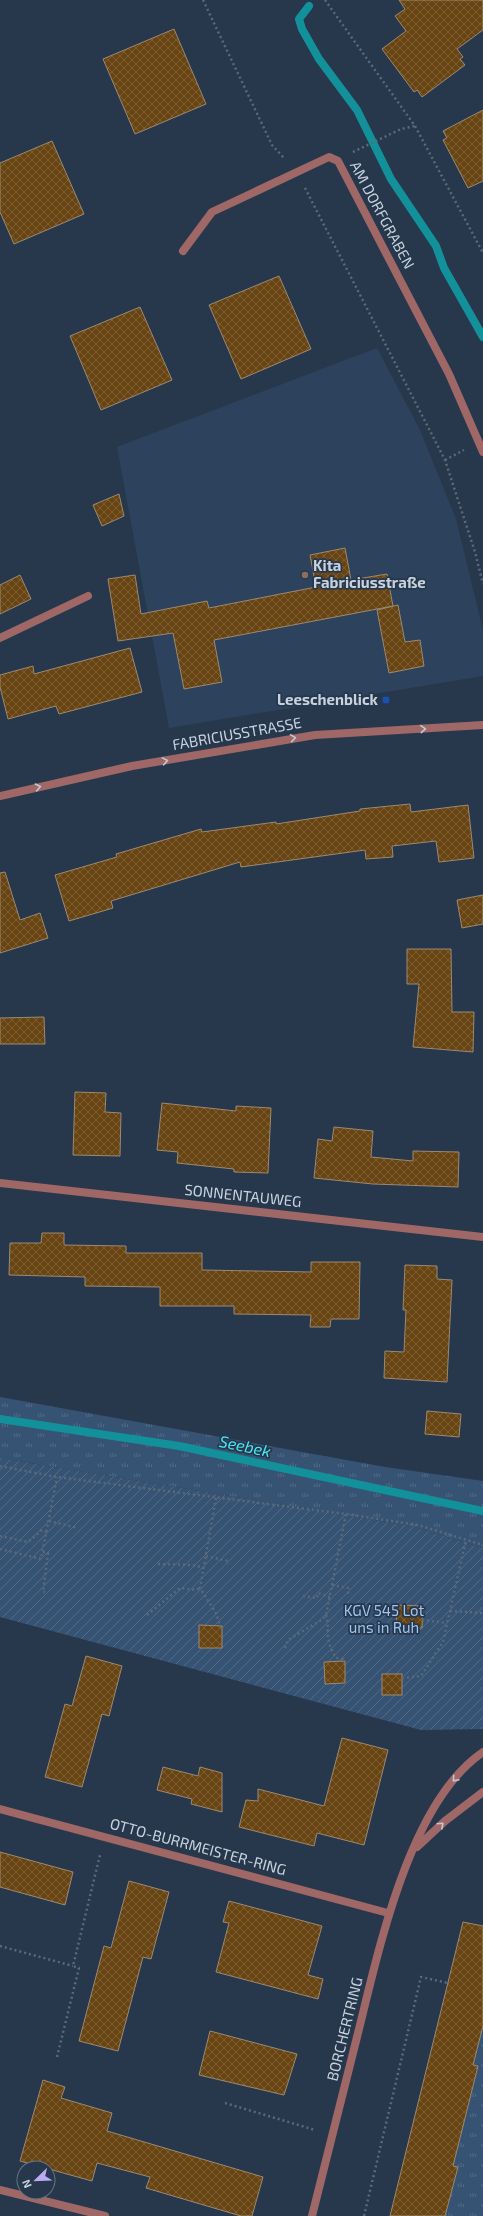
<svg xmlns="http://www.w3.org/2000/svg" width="483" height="2216" viewBox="0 0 483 2216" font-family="'Exo 2',sans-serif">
  <defs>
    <pattern id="grass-tufts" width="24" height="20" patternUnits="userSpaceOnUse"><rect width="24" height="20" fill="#375374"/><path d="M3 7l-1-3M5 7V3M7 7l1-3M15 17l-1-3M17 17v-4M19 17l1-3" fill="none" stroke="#526b87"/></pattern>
    <pattern id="garden-furrows" width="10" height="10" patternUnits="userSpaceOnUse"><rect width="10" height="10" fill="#375374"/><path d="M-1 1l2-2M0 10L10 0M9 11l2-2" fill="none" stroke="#526b87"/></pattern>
    <pattern id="building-cross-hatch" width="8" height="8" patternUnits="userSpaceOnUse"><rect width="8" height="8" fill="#674412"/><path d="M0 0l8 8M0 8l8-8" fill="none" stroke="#7b5e34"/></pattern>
  </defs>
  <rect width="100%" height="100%" fill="#27384c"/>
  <path fill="#2d425c" d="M377,348l43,82 36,89 27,111v46l-314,52 -52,-281z"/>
  <g fill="url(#grass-tufts)">
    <path d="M0,1397l385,70 98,14v67l-72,-22 -411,-68z"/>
    <path d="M483,2026v190h-38l12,-49 -4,-1 25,-100 -5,-1z"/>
  </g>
  <path fill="url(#garden-furrows)" d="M0,1458l411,68 72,22v181l-62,1 -421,-113z"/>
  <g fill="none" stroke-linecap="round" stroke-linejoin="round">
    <g stroke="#13919b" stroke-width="8">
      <path d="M309,6l-10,13 3,10 17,30 38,51 34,69 45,67 8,22 39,69"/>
      <path d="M0,1419l179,27 304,65"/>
    </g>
  </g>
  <g fill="url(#building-cross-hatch)" stroke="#9d8971">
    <path d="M399,0h84v30l-26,19 6,8 -3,2 5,6 -43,32 -5,-7 -3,2 -32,-43 24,-18 -11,-15 10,-7z"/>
    <path d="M174,29l32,75 -71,30 -32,-75z"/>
    <path d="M483,110v71l-15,7 -25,-48 4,-2 -4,-7z"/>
    <path d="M52,141l32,73 -70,30 -14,-32v-49z"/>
    <path d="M279,276l32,73 -70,30 -32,-74z"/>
    <path d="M140,307l32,73 -71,30 -31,-74z"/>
    <path d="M119,494l5,22 -22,10 -9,-21z"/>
    <path d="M345,548l6,32 36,-6 6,32 -179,34 8,42 -38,7 -11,-56 -55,8 -10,-62 27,-4 6,39 66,-13 2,7 107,-21 -6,-32z"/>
    <path d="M20,575l11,24 -31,15v-29z"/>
    <path d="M398,605l7,37 15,-2 4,26 -35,7 -12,-63z"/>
    <path d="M130,648l12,44 -83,22 -3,-8 -48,13 -8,-32v-12l33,-9 1,8z"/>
    <path d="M410,804l1,8 57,-7 6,53 -35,4 -3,-21 -44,5 1,11 -27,2 -1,-9 -124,17 -1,-5 -129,39 2,7 -44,13 -14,-46 62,-18 -1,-3 85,-25 1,3 74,-10v2l84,-13v-2z"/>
    <path d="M5,872l15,48 20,-7 8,25 -48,15v-80z"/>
    <path d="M483,895v29l-21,4 -5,-28z"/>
    <path d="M407,949h44l1,63h22l-1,40 -60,-5 6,-63h-12z"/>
    <path d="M44,1017l1,27h-45v-26z"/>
    <path d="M75,1092l31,1 -1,19 16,1 -1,43 -47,-1z"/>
    <path d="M162,1103l74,8v-5l35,2 -3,65 -34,-1v-3l-57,-6 1,-11 -21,-2z"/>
    <path d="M334,1127l39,4 -2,26 42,4v-10l46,1 -1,35 -85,-3 -59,-6 4,-39 14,2z"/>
    <path d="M42,1233h22v12l62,1v7h76v17l109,2v-10h49l-1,57h-28l-1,8h-20l1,-12 -77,-1v-8h-74v-19l-75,-1v-9l-76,-2 1,-32h31z"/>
    <path d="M405,1265l32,1v13l15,1 -5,102 -63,-4 1,-27 19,1 2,-42h-3z"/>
    <path d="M427,1411l34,3 -2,23 -34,-3z"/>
    <path d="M397,1605l26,1 -1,22 -26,-1z"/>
    <path d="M199,1625l23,1v22h-23z"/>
    <path d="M86,1656l36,10 -13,50 -7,-2 -20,73 -37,-10 20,-73 7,2z"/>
    <path d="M345,1661v22l-20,1 -1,-22z"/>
    <rect x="382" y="1674" width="20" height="21"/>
    <path d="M342,1738l46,12 -24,95 -47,-12 -3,13 -75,-19 7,-27 12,1v-12l66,17z"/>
    <path d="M163,1767l35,9 2,-9 22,6v39l-31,-8 1,-5 -35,-9z"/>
    <path d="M0,1852l73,20 -8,33 -65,-18z"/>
    <path d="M129,1881l40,11 -18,67 -8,-2 -25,94 -39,-10 25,-95 7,2z"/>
    <path d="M229,1901l93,25 -14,49 15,4 -5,20 -102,-27 13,-49 -6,-1z"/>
    <path d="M463,1922l20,4v100l-10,39 5,1 -25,100 5,1 -13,49h-55z"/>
    <path d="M210,2031l87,23 -13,41 -85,-20z"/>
    <path d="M43,2080l22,7 -4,11 51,15 -5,18 156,46 -11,39h-11l-95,-28 4,-11 -53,-14 -5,18 -72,-20z"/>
  </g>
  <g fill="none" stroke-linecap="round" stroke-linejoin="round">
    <g stroke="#5a697b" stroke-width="2.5" stroke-dasharray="2 3" stroke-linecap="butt">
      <path d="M203,0l69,145 12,13"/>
      <path d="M325,0l90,126 68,127"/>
      <path d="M353,152l48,-23 14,-3"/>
      <path d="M305,188l140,272 30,92 8,32"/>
      <path d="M445,460l19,-10"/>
      <path d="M0,1466l57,11 289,37 72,11 65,20"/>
      <path d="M216,1498l-16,90 16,25 4,13"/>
      <path d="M49,1521l25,6v3"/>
      <path d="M0,1536l28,6 14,-12 5,2"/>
      <path d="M0,1549l41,10 16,-82"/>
      <path d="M43,1552l5,1 -5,39h2"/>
      <path d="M206,1556l22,5 -1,3"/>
      <path d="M158,1564c16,1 31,-1 46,4"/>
      <path d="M332,1585l16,3v7"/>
      <path d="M303,1596l14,2 1,-5 12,4"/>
      <path d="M450,1611l33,2"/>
      <path d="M147,1615l33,-27 16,2 4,-2"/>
      <path d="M326,1615c3,7 1,12 2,19 0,9 4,17 8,24l7,1v2"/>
      <path d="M422,1620l25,3"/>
      <path d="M285,1648l3,-8 35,-21 3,-4 20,-101"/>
      <path d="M402,1678l19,-2 22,-34 23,-102"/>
      <path d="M0,1946l73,20"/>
      <path d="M57,2057l22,-89 -6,-2 27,-111"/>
      <path d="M225,2103l90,27"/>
      <path d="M364,2216l57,-239 27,6"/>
    </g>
    <path stroke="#9f6866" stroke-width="8" d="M0,638l88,-42"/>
    <g stroke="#9f6866" stroke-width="8">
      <path d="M183,251l29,-39 117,-55 9,4 111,213 34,78"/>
      <path d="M0,796l132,-30 183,-31 168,-10"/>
      <path d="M0,1183l483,54"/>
      <path d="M0,1809l388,104"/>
      <path d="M417,1847l28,-26 38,-29"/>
      <path d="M0,2190l105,26"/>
      <path d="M312,2216c15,-60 30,-119 45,-179 21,-83 51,-234 126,-285"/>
    </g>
  </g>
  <defs><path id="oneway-chevron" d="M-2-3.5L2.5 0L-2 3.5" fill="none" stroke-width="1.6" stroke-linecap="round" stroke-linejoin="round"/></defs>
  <g stroke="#c4c7d3">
    <use href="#oneway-chevron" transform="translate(423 729) rotate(-3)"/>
    <use href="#oneway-chevron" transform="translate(293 738) rotate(-8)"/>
    <use href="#oneway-chevron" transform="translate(165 761) rotate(-10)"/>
    <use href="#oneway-chevron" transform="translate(38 787) rotate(-12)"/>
    <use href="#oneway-chevron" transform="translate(455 1779) rotate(131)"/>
    <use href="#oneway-chevron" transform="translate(441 1825) rotate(-43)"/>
  </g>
  <circle fill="#8d6e63" stroke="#27384c" stroke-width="1.5" cx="305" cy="575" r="4"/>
  <rect fill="#1a4fb4" stroke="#27384c" stroke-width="1.5" x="382" y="696" width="8" height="8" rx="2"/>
  <g text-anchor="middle" stroke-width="3.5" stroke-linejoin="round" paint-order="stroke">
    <g font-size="15" fill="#c8d2df" stroke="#27384c">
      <text transform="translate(382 215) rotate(62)" y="5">AM DORFGRABEN</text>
      <text transform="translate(237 734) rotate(-10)" y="5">FABRICIUSSTRASSE</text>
      <text transform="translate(243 1196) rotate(6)" y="5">SONNENTAUWEG</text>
      <text transform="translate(198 1847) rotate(15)" y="5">OTTO-BURRMEISTER-RING</text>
      <text transform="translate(345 2029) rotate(-76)" y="5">BORCHERTRING</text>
    </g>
    <g font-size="15" font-weight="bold" fill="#c8d2df" stroke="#27384c" text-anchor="start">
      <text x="313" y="571">Kita<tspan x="313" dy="17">Fabriciusstraße</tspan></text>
      <text x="378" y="705" text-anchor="end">Leeschenblick</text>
    </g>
    <g font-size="15" fill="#a0c5f4" stroke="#27384c">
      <text x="384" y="1616">KGV 545 Lot<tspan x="384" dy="17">uns in Ruh</tspan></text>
    </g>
    <g font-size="16" font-style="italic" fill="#48e7f5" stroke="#27384c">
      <text transform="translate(245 1446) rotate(12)" y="6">Seebek</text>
    </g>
  </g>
  <g transform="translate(36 2180) rotate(247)"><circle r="19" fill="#27384c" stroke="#677687"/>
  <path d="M0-3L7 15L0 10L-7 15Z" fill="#bfa9f4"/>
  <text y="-6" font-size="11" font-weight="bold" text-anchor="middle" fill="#c8d2df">N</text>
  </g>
</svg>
